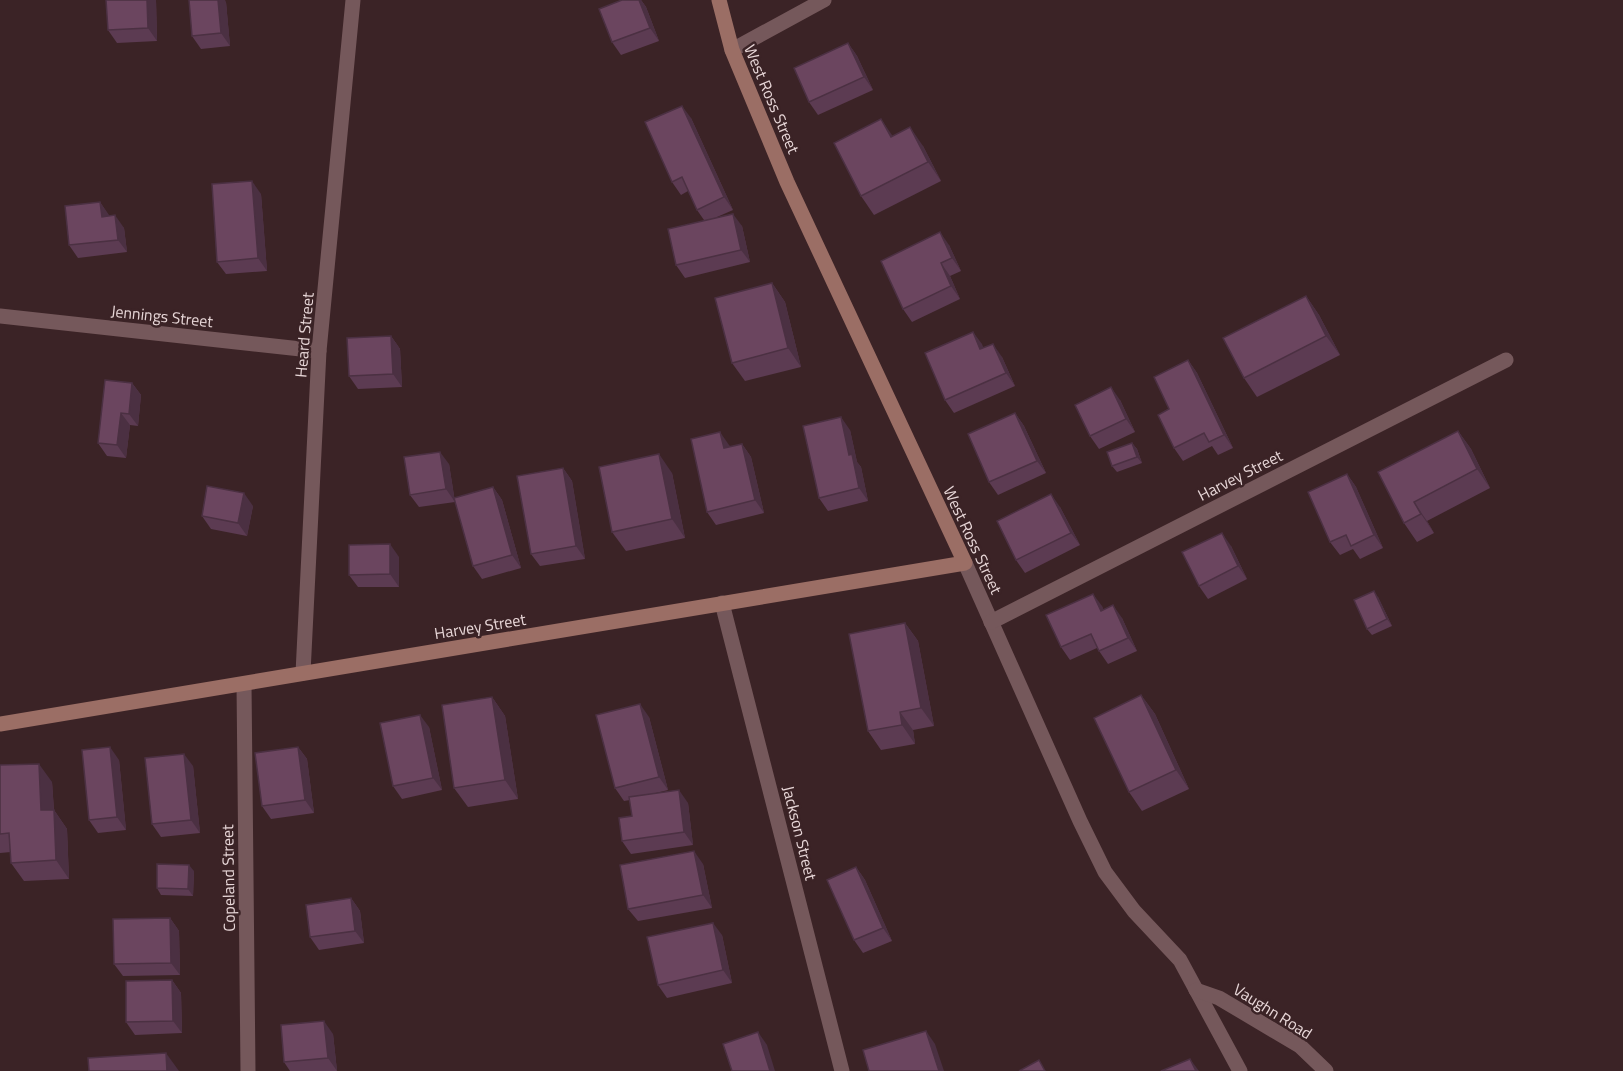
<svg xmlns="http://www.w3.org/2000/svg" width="1623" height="1071" viewBox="0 0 1623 1071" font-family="'Titillium Web',sans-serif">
  <rect width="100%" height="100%" fill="#3b2326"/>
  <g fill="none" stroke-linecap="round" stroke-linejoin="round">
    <g stroke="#75585b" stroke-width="15">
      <path d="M732,50l92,-50"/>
      <path d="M0,316l319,35"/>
      <path d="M965,563l115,258 25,51 29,39 46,49 60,111"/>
      <path d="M722,603l120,468"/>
      <path d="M991,622l515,-262"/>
      <path d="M303,673l16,-322 34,-351"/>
      <path d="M244,684l4,387"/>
      <path d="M1196,990l23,8 81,48 26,25"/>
    </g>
    <path stroke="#9b6e65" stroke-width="15" d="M0,724l965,-161 -178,-381 -55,-132 -13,-50"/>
  </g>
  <g fill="#5c3b52">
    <path d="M106,0h50l1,41 -40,2 -9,-13z"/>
    <path d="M622,0h19l5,7 13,34 -38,14 -9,-13z"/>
    <path d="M226,2l4,44 -29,3 -9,-13z"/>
    <path d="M848,43l9,13 16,34 -55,25 -9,-13z"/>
    <path d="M691,118l42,92 -16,7 25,9 8,36 -65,16 -9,-13 28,-45 -7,-10 -9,-19 -7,4 -9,-13z"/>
    <path d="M893,136l30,10 18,35 -67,34 -13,-19z"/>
    <path d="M261,194l6,77 -41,3 -9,-12z"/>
    <path d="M100,202l9,14 15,12 3,24 -49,6 -9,-13z"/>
    <path d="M949,245l12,26 -11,5 10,23 -48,23 -9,-13z"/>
    <path d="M772,283l13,19 16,65 -56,14 -13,-18z"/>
    <path d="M1306,296l13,19 21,40 -83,42 -13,-19z"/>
    <path d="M973,332l10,16 19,9 13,29 -61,27 -9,-13z"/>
    <path d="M391,336l9,13 2,38 -44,2 -9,-13z"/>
    <path d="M1188,360l9,13 36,75 -15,7 -6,-9 -29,15 -9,-13 -5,-39z"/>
    <path d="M132,383l9,12 -3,31 -8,-1 -4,33 -19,-2 -9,-13z"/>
    <path d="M1120,400l15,32 -36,17 -9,-13z"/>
    <path d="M1015,413l9,13 22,47 -48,22 -9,-13z"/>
    <path d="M850,430l7,32 4,5 7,34 -40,10 -9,-13z"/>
    <path d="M1458,431l13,18 19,39 -63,33 7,12 -17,9 -13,-19 -26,-51z"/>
    <path d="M1132,443l5,6 5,14 -25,9 -5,-6z"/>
    <path d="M742,444l9,13 13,56 -48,12 -9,-13 22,-67 1,2z"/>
    <path d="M449,464l6,38 -36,5 -9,-12z"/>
    <path d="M563,468l9,13 13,78 -45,7 -9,-12z"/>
    <path d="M672,473l13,65 -59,13 -14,-19z"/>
    <path d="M1347,474l9,13 27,61 -23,11 -7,-10 -13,6 -10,-13z"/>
    <path d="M493,487l9,13 19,68 -39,11 -9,-13z"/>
    <path d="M253,506l-6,30 -36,-7 -9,-13z"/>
    <path d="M1060,507l20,38 -55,28 -9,-13z"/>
    <path d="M1231,546l16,33 -39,20 -9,-13z"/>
    <path d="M399,557v30h-41l-9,-12z"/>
    <path d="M1378,597l14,29 -20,9 -5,-6z"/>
    <path d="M1102,606l1,4 19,8 15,33 -29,13 -11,-16 -27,12 -9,-13z"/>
    <path d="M905,623l13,18 16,85 -21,4 2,14 -34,6 -13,-19z"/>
    <path d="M1141,695l14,19 34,75 -47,22 -13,-19z"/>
    <path d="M492,697l13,19 13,83 -50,8 -14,-19z"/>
    <path d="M649,717l19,73 -16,4 36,9 5,42 -62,9 -9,-13 10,-25 -2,-16 -6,1 -9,-13z"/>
    <path d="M429,727l13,63 -40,9 -9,-13z"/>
    <path d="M298,747l9,12 7,54 -43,6 -9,-13z"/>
    <path d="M119,760l7,70 -28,3 -9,-13z"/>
    <path d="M0,765l52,17 2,28 13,19 2,50 -45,2 -13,-18v-11l-11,1z"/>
    <path d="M193,766l7,67 -39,4 -9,-13z"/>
    <path d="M703,864l9,44 -74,13 -10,-12z"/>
    <path d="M856,867l9,13 27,61 -29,12 -9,-13z"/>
    <path d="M194,871l-1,25 -32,-1 -4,-7z"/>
    <path d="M351,898l9,13 4,32 -45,7 -9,-13z"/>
    <path d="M170,918l9,13 1,44 -57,1 -9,-12z"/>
    <path d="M722,935l10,48 -65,15 -9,-13z"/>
    <path d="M172,980l9,13 1,40 -47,2 -9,-13z"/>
    <path d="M333,1034l4,37h-47l-6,-9z"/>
  </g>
  <g fill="#4b3042">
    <path d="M147,0h9l1,41 -9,-13z"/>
    <path d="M218,0h7l1,2 4,44 -9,-13z"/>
    <path d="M639,0h2l5,7 13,34 -9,-13z"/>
    <path d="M848,43l9,13 16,34 -9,-13z"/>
    <path d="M682,106l9,12 42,92 -9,-13z"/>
    <path d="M881,119l13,19 -3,-1z"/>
    <path d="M910,127l13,19 18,35 -13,-19z"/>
    <path d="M252,181l9,13 6,77 -9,-13z"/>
    <path d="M100,202l9,13 2,15 -9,-13z"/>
    <path d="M733,214l9,12 8,36 -9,-12z"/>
    <path d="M115,215l9,13 3,24 -9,-12z"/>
    <path d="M940,232l9,13 12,26 -9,-13z"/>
    <path d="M941,263l9,13 10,23 -9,-13z"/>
    <path d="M772,283l13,19 16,65 -13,-19z"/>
    <path d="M1306,296l13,19 21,40 -14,-19z"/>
    <path d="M973,332l9,12 7,18 -9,-13z"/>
    <path d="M391,336l9,13 2,38 -9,-13z"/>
    <path d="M993,344l9,13 13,29 -9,-13z"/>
    <path d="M1188,360l9,13 36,75 -9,-13z"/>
    <path d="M132,383l9,12 -3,31 -9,-12z"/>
    <path d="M1111,387l9,13 15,32 -9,-13z"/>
    <path d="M121,413l9,12 -4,33 -9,-13z"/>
    <path d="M1015,413l9,13 22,47 -9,-12z"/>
    <path d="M841,417l9,13 7,32 4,5 7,34 -9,-13 -10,-33z"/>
    <path d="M1458,431l13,18 19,39 -13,-19z"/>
    <path d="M720,432l9,13 4,16 -9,-13z"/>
    <path d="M1132,443l5,6 5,14 -5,-6z"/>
    <path d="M742,444l9,13 13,56 -9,-13z"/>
    <path d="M440,452l9,12 6,38 -9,-13z"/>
    <path d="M659,454l13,19 13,65 -13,-19z"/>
    <path d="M563,468l9,13 13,78 -9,-13z"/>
    <path d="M1347,474l9,13 27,61 -9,-13z"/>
    <path d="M493,487l9,13 19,68 -9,-13z"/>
    <path d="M244,493l9,13 -6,30 -9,-13z"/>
    <path d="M1051,494l9,13 20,38 -9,-12z"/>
    <path d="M1414,502l13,19 7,12 -13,-19z"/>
    <path d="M1222,533l9,13 16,33 -9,-13z"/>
    <path d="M390,544l9,13v30l-9,-13z"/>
    <path d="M1374,591l4,6 14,29 -5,-7z"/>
    <path d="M1093,594l9,12 8,18 -9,-13z"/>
    <path d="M1113,605l9,13 15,33 -9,-13z"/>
    <path d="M905,623l13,18 16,85 -13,-18z"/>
    <path d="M1141,695l14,19 34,75 -13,-19z"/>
    <path d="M492,697l13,19 13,83 -13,-19z"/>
    <path d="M640,704l9,13 19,73 -9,-13z"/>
    <path d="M900,712l13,18 2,14 -13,-19z"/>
    <path d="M420,715l9,12 13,63 -9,-12z"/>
    <path d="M110,747l9,13 7,70 -9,-13z"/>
    <path d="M298,747l9,12 7,54 -9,-13z"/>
    <path d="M184,754l9,12 7,67 -9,-13z"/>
    <path d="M39,764l13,18 2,29v-1l13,19 2,50 -13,-19 -15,-50z"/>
    <path d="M679,790l9,13 5,42 -9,-13z"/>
    <path d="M694,851l9,13 9,44 -9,-13z"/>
    <path d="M189,865l5,6 -1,25 -5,-7z"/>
    <path d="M856,867l9,13 27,61 -9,-13z"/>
    <path d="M351,898l9,13 4,32 -9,-12z"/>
    <path d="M170,918l9,13 1,44 -9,-12z"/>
    <path d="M713,923l9,12 10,48 -9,-13z"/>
    <path d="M172,980l9,13 1,40 -9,-12z"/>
    <path d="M324,1021l9,13 4,37 -9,-13z"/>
    <path d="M926,1031l9,13 9,27h-5z"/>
    <path d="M758,1032l9,13 8,26h-5z"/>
    <path d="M166,1053l13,18h-12z"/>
    <path d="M1190,1059l9,12h-3z"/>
  </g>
  <g fill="#6b455f" stroke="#4b3042" stroke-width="1.5">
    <path d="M106,0h41l1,28 -40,2z"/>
    <path d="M189,0h29l3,33 -29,3z"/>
    <path d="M622,0h17l11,28 -38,14 -13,-33z"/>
    <path d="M848,43l16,34 -55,25 -15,-34z"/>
    <path d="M682,106l42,91 -27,13 -15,-33 -10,5 -27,-60z"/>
    <path d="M881,119l10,18 19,-10 18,35 -67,34 -27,-53z"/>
    <path d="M252,181l6,77 -41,4 -5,-78z"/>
    <path d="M100,202l2,15 13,-2 3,25 -49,5 -4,-39z"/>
    <path d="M733,214l8,36 -65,15 -8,-36z"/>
    <path d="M940,232l12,26 -11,5 10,23 -48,23 -22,-48z"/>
    <path d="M772,283l16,65 -56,15 -17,-65z"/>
    <path d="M1306,296l20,40 -82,42 -21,-40z"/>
    <path d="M973,332l7,17 13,-5 13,29 -61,27 -20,-47z"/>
    <path d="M391,336l2,38 -44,2 -2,-38z"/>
    <path d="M1188,360l36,75 -15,7 -5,-9 -30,15 -16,-33 11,-6 -15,-32z"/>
    <path d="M105,380l27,3 -3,31 -8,-1 -4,32 -19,-2z"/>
    <path d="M1111,387l15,32 -36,17 -15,-31z"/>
    <path d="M1015,413l22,48 -48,21 -21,-48z"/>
    <path d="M841,417l8,38 3,-1 7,34 -40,10 -16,-72z"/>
    <path d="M1458,431l19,38 -63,33 7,12 -17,9 -26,-51z"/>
    <path d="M720,432l4,16 18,-4 13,56 -48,12 -16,-73z"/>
    <path d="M1132,443l5,14 -25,9 -5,-14z"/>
    <path d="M440,452l6,37 -36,6 -6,-38z"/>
    <path d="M659,454l13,65 -60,13 -13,-65z"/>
    <path d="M563,468l13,78 -45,8 -14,-78z"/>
    <path d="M1347,474l27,61 -23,11 -5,-11 -16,7 -22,-50z"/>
    <path d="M207,486l37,7 -6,30 -36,-7z"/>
    <path d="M493,487l19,68 -39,11 -19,-68z"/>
    <path d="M1051,494l20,39 -55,27 -19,-39z"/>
    <path d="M1222,533l16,33 -39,20 -17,-34z"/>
    <path d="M390,544v30l-41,1v-30z"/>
    <path d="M1374,591l13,28 -20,10 -13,-29z"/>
    <path d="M1093,594l8,17 12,-6 15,33 -29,13 -8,-17 -30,13 -15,-32z"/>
    <path d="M905,623l16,85 -21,4 2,13 -34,6 -19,-97z"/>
    <path d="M1141,695l35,75 -47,22 -35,-74z"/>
    <path d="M492,697l13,83 -51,8 -12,-83z"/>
    <path d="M640,704l19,73 -44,11 -19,-73z"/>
    <path d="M420,715l13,63 -40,8 -13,-63z"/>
    <path d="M110,747l7,70 -28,3 -7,-70z"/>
    <path d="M298,747l7,53 -43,6 -7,-53z"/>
    <path d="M184,754l7,66 -39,4 -7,-66z"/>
    <path d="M39,764l2,46h13l2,50 -45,3 -2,-30 -9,1v-69z"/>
    <path d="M679,790l5,42 -62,9 -3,-23 13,-2 -3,-19z"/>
    <path d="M694,851l9,44 -75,14 -8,-44z"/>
    <path d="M157,864l32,1 -1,24 -31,-1z"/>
    <path d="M856,867l27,61 -29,12 -27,-60z"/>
    <path d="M351,898l4,33 -45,6 -4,-32z"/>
    <path d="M170,918l1,45 -57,1 -1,-45z"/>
    <path d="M713,923l10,47 -65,15 -11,-48z"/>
    <path d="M172,980l1,41 -47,1v-41z"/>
    <path d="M324,1021l4,37 -44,4 -3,-37z"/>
    <path d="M926,1031l13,40h-70l-6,-21z"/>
    <path d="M758,1032l12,39h-38l-9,-27z"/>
    <path d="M166,1053l1,18h-78l-1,-13z"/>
    <path d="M1190,1059l6,12h-35z"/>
    <path d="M1039,1060l6,11h-26z"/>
  </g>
  <g text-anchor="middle" stroke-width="5" stroke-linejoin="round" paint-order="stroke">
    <g font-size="16" fill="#e8d7d8" stroke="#3b2326">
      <text transform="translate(772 99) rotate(67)" y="6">West Ross Street</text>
      <text transform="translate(162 316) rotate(6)" y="6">Jennings Street</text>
      <text transform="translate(304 335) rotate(-85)" y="6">Heard Street</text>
      <text transform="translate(1240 475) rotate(-27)" y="6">Harvey Street</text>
      <text transform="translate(973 540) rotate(65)" y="6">West Ross Street</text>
      <text transform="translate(480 626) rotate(-9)" y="6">Harvey Street</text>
      <text transform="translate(800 833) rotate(76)" y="6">Jackson Street</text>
      <text transform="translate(228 878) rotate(-91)" y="6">Copeland Street</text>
      <text transform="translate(1273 1011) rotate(32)" y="6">Vaughn Road</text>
    </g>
  </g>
</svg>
